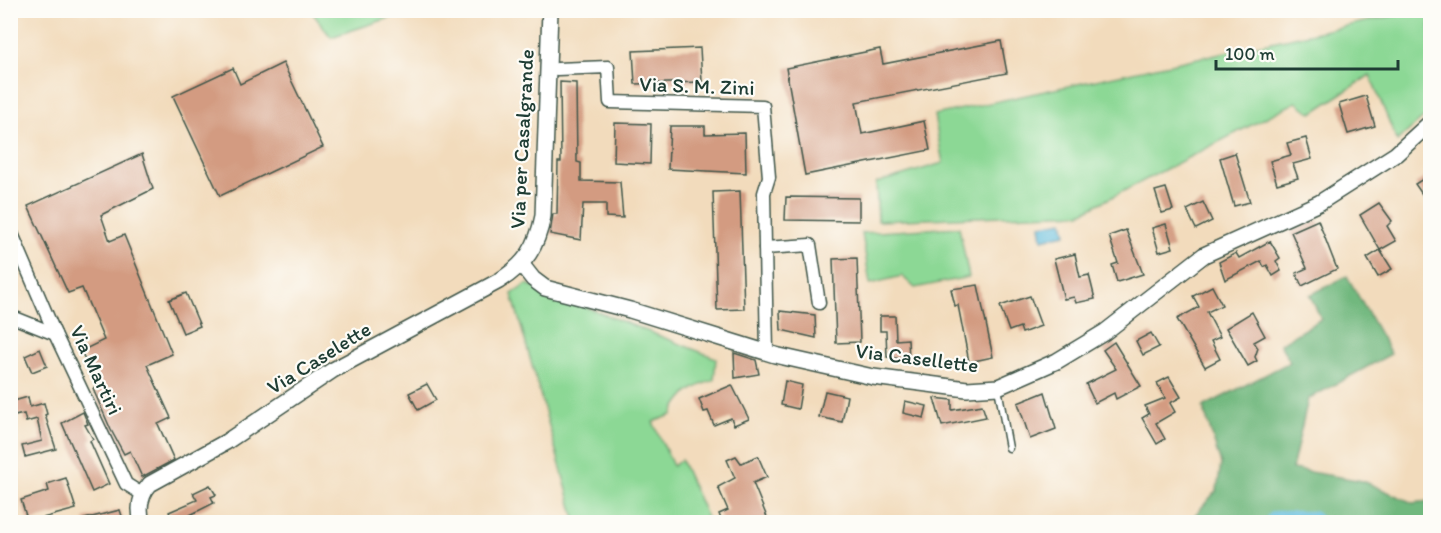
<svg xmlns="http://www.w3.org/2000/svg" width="1441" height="533" viewBox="0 0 1441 533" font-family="Itim,sans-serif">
  <rect width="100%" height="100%" fill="#fdfcf7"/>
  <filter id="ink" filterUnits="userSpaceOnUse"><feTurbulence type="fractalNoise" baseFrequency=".0167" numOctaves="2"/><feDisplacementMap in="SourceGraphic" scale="12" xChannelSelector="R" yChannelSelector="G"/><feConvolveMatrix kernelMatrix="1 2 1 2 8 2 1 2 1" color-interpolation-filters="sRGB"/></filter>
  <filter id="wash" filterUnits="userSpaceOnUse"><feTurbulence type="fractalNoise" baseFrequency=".008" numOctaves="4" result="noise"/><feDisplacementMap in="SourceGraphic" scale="24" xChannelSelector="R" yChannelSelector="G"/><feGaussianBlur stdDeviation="1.35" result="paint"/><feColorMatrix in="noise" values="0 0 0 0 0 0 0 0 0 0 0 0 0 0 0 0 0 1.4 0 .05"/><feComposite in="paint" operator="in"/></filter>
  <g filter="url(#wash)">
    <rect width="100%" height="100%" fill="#f2dbbc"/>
    <g fill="#8cd895" stroke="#568a64" stroke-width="1.5">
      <path d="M311,11h100l-80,26z"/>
      <path d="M1415,11h15v101l-33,29 -27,-66 -58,38 -16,-11 -215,111 -203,8 -2,-38 67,-20 -9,-48z"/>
      <path d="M959,227l10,50 -54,11 -13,-12 -32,8 -8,-51z"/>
      <path d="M527,284l189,74 -2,22c-21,7 -34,15 -42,35l-19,7 20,44 8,-6 28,62h-133l-64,-228z"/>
    </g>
    <path fill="#71b87e" stroke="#487a59" stroke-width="1.5" d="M1347,276l44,78 -83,45 -16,70 71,12 50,22 17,-2v21h-241l28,-32 4,-26 -18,-57 87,-45 -10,-18 41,-25 -11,-24z"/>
    <path fill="#5ebbdc" stroke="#3e7c88" stroke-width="1.5" d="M1063,221l3,13 -24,5 -2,-14z"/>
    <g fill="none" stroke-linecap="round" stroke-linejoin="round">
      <path stroke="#5ebbdc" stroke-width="22" d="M1276,522h35"/>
    </g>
    <g id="blocks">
      <g fill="#d39b81">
        <path d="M1001,41l6,32 -151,29 6,32 62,-13 6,29 -125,25 -19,-107 94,-19 3,15z"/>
        <path d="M700,48l2,34 -67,2 -2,-33z"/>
        <path d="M283,63l40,84 -103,49 -47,-100 60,-28 7,16z"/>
        <path d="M560,82l16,1 1,79 4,1v18l39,1 3,36 -17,-1v-13h-23l-2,36 -31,-6 3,-20h4l1,-52h3z"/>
        <path d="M1366,96l9,30 -27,8 -9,-30z"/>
        <path d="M615,123l36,1 -1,40 -36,-2z"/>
        <path d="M670,126h35v8l40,-1 1,40 -78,-4z"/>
        <path d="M1306,138l6,21 -19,5 5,14 -21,6 -7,-23 21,-6 -4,-12z"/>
        <path d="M1235,153l15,49 -16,4 -14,-48z"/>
        <path d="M142,154l11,35 -52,26 9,26 14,-6 48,119 -25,11 24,53 -13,6 16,36 -32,17 -12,-26 -6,3 -13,-24 -18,-41 5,-2 -17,-36 23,-11 -22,-52 -14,5 -40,-87z"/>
        <path d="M1431,174v33l-16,-23z"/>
        <path d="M1166,188l7,22 -11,3 -7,-22z"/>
        <path d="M740,191l4,118 -27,1 -4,-118z"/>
        <path d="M786,197l73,1v23l-74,-1z"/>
        <path d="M1203,202l9,19 -16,8 -9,-19z"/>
        <path d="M1379,203l13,18 -5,5 9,15 -16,9 -20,-35z"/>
        <path d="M1318,220l19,49 -35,17 -6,-13 11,-5 -16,-36z"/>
        <path d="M1166,224l7,24 -14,4 -7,-24z"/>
        <path d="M1126,230l17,44 -26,8 -5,-17 6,-2 -9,-27z"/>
        <path d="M1270,241l10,17 -4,3 5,10 -8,5 -6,-11 -3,2 -3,-6 -36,19 -6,-18 17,-9 3,5z"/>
        <path d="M1380,250l12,19 -14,8 -11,-19z"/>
        <path d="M1075,254l5,23 9,-2 6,24 -19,4 -2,-6 -10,2 -10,-40z"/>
        <path d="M857,258l3,84 -24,1 -3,-84z"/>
        <path d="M978,285l15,72 -24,5 -11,-57 -3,1 -4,-17z"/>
        <path d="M1212,286l10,19 -15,7 13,25 -9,4 9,18 -15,8 -28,-48 22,-12 -6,-11z"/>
        <path d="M186,293l14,33 -17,7 -14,-33z"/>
        <path d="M1030,296l11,30 -19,7 -2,-6 -11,4 -9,-25z"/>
        <path d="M780,311l35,4 1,23 -35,-8z"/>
        <path d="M1252,312l13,24 -11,6 4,6 -3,9 2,4 -9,5 -22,-38z"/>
        <path d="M880,316h15l1,24 12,-1 1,21 -22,-3 -1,-26h-6z"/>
        <path d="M1151,333l8,14 -16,8 -7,-14z"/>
        <path d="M1114,342l27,44 -25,13 -2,-6 -19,10 -9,-19 30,-15 -13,-19z"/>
        <path d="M40,349l7,17 -15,6 -7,-16z"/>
        <path d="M734,353l22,7 3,14 -24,4z"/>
        <path d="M1169,377l12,20 -11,6 5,9 -19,11 9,16 -8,5 -15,-26 7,-4 -4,-8 20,-8 -8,-15z"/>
        <path d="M785,381l17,4 -4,24 -17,-4z"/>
        <path d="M427,384l9,16 -18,10 -9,-17z"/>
        <path d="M732,385l17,34 -15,6 -3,-7 -17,7 -6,-14 -4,1 -5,-13z"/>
        <path d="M825,391l22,5 -5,26 -23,-5z"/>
        <path d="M1045,392l11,37 -26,10 -12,-36z"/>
        <path d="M28,397l2,10 14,-4 3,11 -2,1 11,34 -31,8 -3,-11 20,-5 -5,-22 -11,3 -2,-8 -14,3v-15z"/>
        <path d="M934,398l18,2v10l30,-5 4,12 -44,9z"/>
        <path d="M905,401l22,5 -3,12 -21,-5z"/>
        <path d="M83,412l5,12 -3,1 8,14 -3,2 19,43 -17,8 -30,-69z"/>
        <path d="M736,456l5,7 17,-7 9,21 -14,6 16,39h-47l-3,-8 9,-4 -10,-23 17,-9 -8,-18z"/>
        <path d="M66,478l10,31 -48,13 -7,-22 28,-9 -2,-7z"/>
        <path d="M210,485l6,10 -5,2 3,6 -24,12 1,7h-18l-4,-10 28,-12 -4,-7z"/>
        <path d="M120,510l4,12h-39l-1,-3z"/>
      </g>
    </g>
  </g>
  <g filter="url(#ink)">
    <use href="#blocks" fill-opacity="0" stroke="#3f5548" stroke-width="1.5"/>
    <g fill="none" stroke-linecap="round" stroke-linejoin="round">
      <defs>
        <path id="service" d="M998,388l11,60"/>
        <g id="minor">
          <path d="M557,69l51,-2 2,35 153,4 6,71 -5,16 3,160"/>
          <path d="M10,229l45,105 71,150 16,10"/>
          <path d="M765,248l45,-3 9,58"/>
          <path d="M10,316l45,18"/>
        </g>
        <g id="tertiary">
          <path d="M522,265l11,14 12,9 85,22 145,45 98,22 94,12 31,-2 59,-26 48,-29 99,-77 115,-52 77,-49 34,-31"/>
          <path d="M142,522c-4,-14 -2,-27 8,-38l76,-42 107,-72 166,-89c27,-17 38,-34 44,-65l7,-206"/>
        </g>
      </defs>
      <use href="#service" stroke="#3f5548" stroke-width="9"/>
      <use href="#minor" stroke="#3f5548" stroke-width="15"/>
      <use href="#tertiary" stroke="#3f5548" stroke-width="18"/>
      <use href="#service" stroke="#fff" stroke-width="6"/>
      <use href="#minor" stroke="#fff" stroke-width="12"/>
      <use href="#tertiary" stroke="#fff" stroke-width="15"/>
    </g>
  </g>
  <g text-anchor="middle" stroke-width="4.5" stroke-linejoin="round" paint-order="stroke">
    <g font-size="21" fill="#1f3d34" stroke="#fdfcf7">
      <text transform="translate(697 86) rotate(2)" y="7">Via S. M. Zini</text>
      <text transform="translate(522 139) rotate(-87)" y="7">Via per Casalgrande</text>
      <text transform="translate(319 358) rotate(-32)" y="7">Via Caselette</text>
      <text transform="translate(917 358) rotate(7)" y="7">Via Casellette</text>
      <text transform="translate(96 370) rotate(65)" y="7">Via Martiri</text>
    </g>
  </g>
  <rect width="1441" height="533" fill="none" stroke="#fdfcf7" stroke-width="36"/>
  <path d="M1216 60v9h182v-9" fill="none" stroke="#1f3d34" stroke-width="3"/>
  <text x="1225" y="60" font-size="18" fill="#1f3d34" stroke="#fdfcf7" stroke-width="4.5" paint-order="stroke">100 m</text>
</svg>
